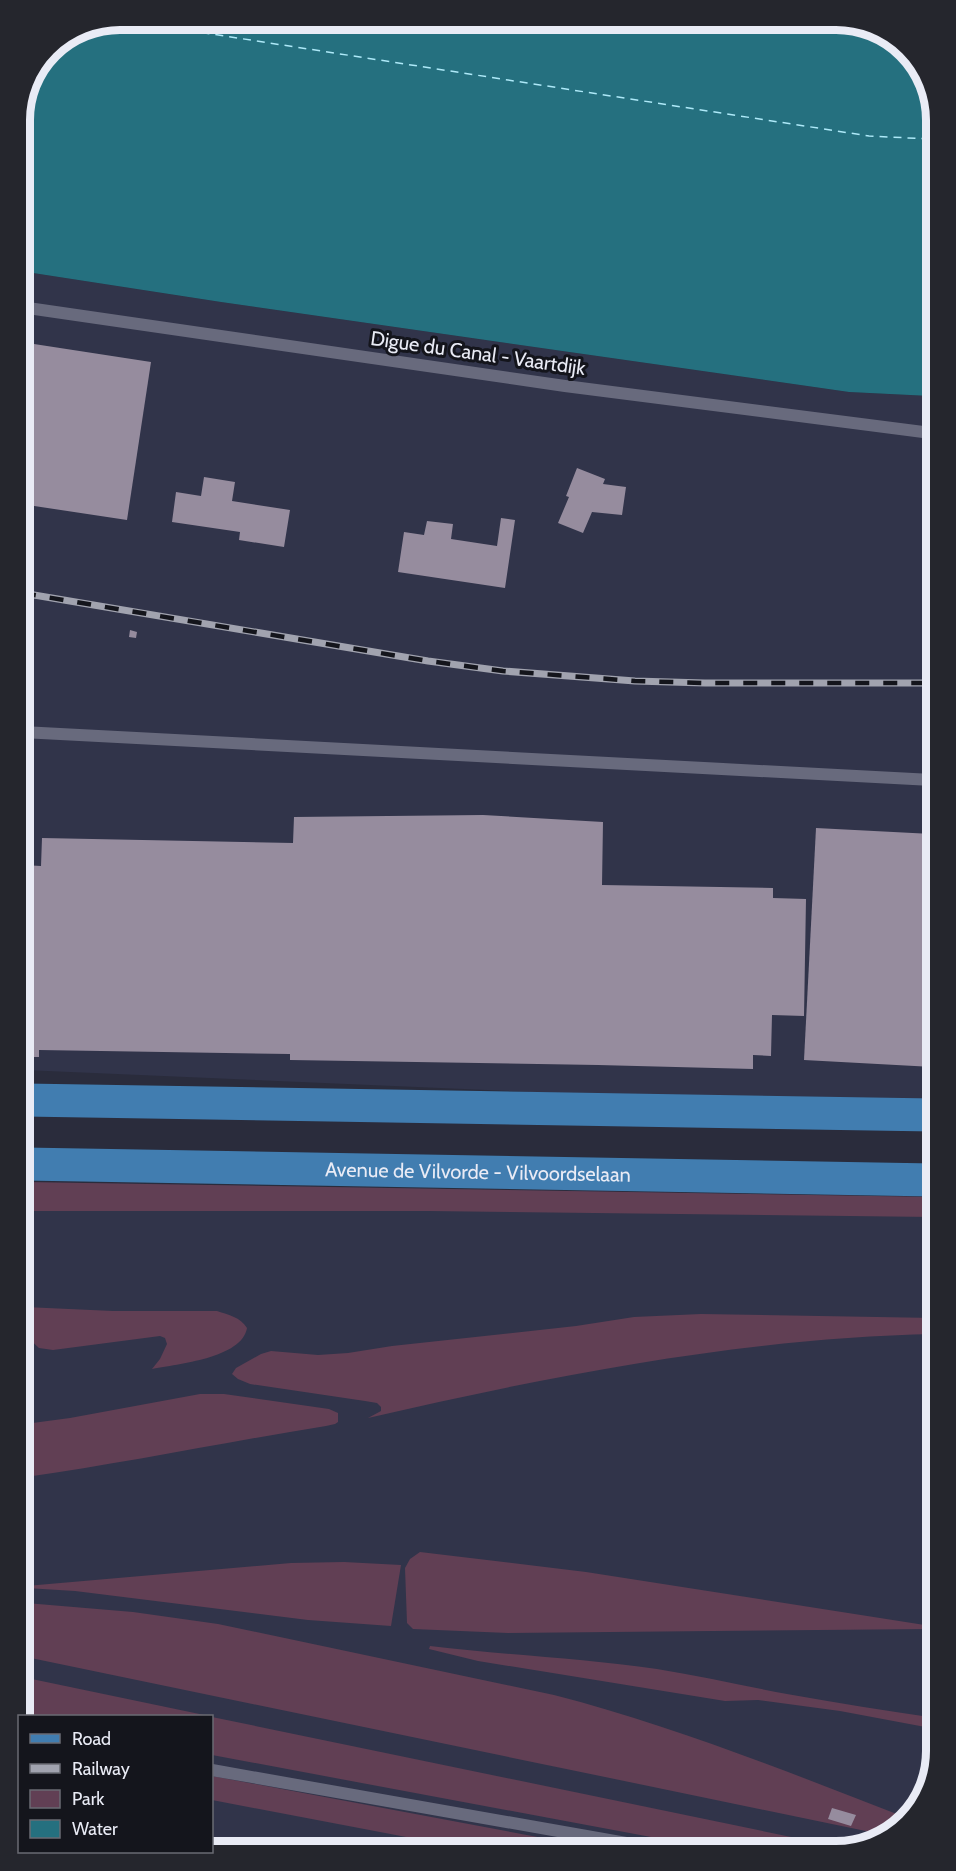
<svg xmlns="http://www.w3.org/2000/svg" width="956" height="1871" viewBox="0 0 956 1871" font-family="Cabin,sans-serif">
  <rect width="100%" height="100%" fill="#2a2c3c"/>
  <g fill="#31344a">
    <path d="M20,271l201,31 628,90 81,4 4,706 -195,-1 -715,-31z"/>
    <path d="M24,1182l910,15 2,555 -17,55 -45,37 -662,6v-134h-185z"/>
  </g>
  <g fill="#613f54">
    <path d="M24,1182l910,15v20l-506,-6h-404z"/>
    <path d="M25,1307l88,4h104c12,4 23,6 30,17 -5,30 -69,36 -95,41l8,-10 7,-15 -2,-6 -5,-2 -107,14 -14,-2 -14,-13z"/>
    <path d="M701,1314l234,4v16c-192,4 -381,41 -567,84l13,-7v-4l-4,-4 -12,-2 -115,-17 -12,-5 -6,-5 4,-6 25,-14 10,-3 47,4 30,-2 44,-7 184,-20 58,-9z"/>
    <path d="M200,1394h24l105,15 9,4v9l-3,2 -9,2c-100,16 -200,37 -300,51l-1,-53 45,-6z"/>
    <path d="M420,1552l166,20 345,54v3l-423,4 -95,-4 -6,-6 -2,-55 5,-9z"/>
    <path d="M344,1562l57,3 -10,61 -83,-6 -233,-29 -49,-3v-2l265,-23z"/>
    <path d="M26,1603l107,9 85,12 336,71c120,31 237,78 353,123l-22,17 -859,-178z"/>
    <path d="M430,1646c75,9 152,12 227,23 44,7 87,17 130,25 50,9 100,17 149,24v11l-96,-18 -82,-11 -33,1 -247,-40 -49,-12z"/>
    <path d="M27,1678l182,38h-182z"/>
    <path d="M212,1717l613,127 -126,2 -487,-91z"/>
    <path d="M212,1776l379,71 -127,1 -252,-48z"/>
  </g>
  <path fill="#25707f" d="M843,20l54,20 32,42 1,314 -81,-4 -628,-90 -201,-31v-158l29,-64 33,-22z"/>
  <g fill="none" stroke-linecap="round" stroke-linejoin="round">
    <path stroke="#aee9f8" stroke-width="1.5" stroke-dasharray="8 6" stroke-linecap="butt" d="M160,26l709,110 60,3"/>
  </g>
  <g fill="#968c9e">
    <path d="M21,342l130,20 -24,158 -106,-16z"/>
    <path d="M577,468l28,11 -2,5 23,3 -4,28 -30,-3 -9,21 -25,-10 11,-26 -3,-1z"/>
    <path d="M204,477l31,5 -3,19 58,9 -6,37 -45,-7 1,-8 -68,-10 4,-30 25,4z"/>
    <path d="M501,518l14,2 -10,68 -107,-16 6,-40 20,3 3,-14 26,3 -2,15 46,7z"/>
    <path d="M130,630l7,2 -1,6 -7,-1z"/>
    <path d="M483,815l120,7 -1,63 171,3v10l33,1 -2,117 -32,-1 -1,41 -18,-1v14l-155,-4 -308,-5v-6l-251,-4v7h-15l-1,-192 18,1 1,-28 251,5 1,-26z"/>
    <path d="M816,828l116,6 1,233 -129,-7z"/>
    <path d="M832,1808l24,7 -5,11 -23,-7z"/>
  </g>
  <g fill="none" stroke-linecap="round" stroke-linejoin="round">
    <g stroke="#686a7d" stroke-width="12">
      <path d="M21,307l544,79 366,47"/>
      <path d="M22,732l910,48"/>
      <path d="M212,1770l431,76"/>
    </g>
    <g stroke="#417db0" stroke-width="33">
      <path d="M24,1100l910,15"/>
      <path id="s1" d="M24,1164l910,16"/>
    </g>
    <defs>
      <path id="rail" d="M22,593l406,68 75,10 132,10 70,2h227"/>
    </defs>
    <use href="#rail" stroke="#a1a3af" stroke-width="7"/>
    <use href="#rail" stroke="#14151c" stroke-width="4.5" stroke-dasharray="14" stroke-linecap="butt"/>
  </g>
  <g text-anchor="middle" stroke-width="6" stroke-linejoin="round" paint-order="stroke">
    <g font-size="20" fill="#e9ebf5" stroke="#14151c">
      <text transform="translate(478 353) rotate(8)" y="7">Digue du Canal - Vaartdijk</text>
      <text dy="7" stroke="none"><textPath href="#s1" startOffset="454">Avenue de Vilvorde - Vilvoordselaan</textPath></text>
    </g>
  </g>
  <path d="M0 0H956V1871H0ZM120 30H836A90 90 0 0 1 926 120V1751A90 90 0 0 1 836 1841H120A90 90 0 0 1 30 1751V120A90 90 0 0 1 120 30Z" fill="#25262d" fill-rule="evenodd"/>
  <path fill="none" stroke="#e9ebf5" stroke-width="8" d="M120 30H836A90 90 0 0 1 926 120V1751A90 90 0 0 1 836 1841H120A90 90 0 0 1 30 1751V120A90 90 0 0 1 120 30Z"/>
  <rect x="18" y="1715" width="195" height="138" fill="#14151c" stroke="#696b73" stroke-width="1.5"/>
  <rect x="30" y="1734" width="30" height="9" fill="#417db0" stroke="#696b73" stroke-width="1.5"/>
  <text x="72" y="1745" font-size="18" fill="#e9ebf5">Road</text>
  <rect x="30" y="1764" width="30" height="9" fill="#a1a3af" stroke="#696b73" stroke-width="1.5"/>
  <text x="72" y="1775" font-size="18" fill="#e9ebf5">Railway</text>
  <rect x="30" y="1790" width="30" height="18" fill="#613f54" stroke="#696b73" stroke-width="1.5"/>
  <text x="72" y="1805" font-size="18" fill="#e9ebf5">Park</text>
  <rect x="30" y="1820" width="30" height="18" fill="#25707f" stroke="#696b73" stroke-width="1.5"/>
  <text x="72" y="1835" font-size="18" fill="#e9ebf5">Water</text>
</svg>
